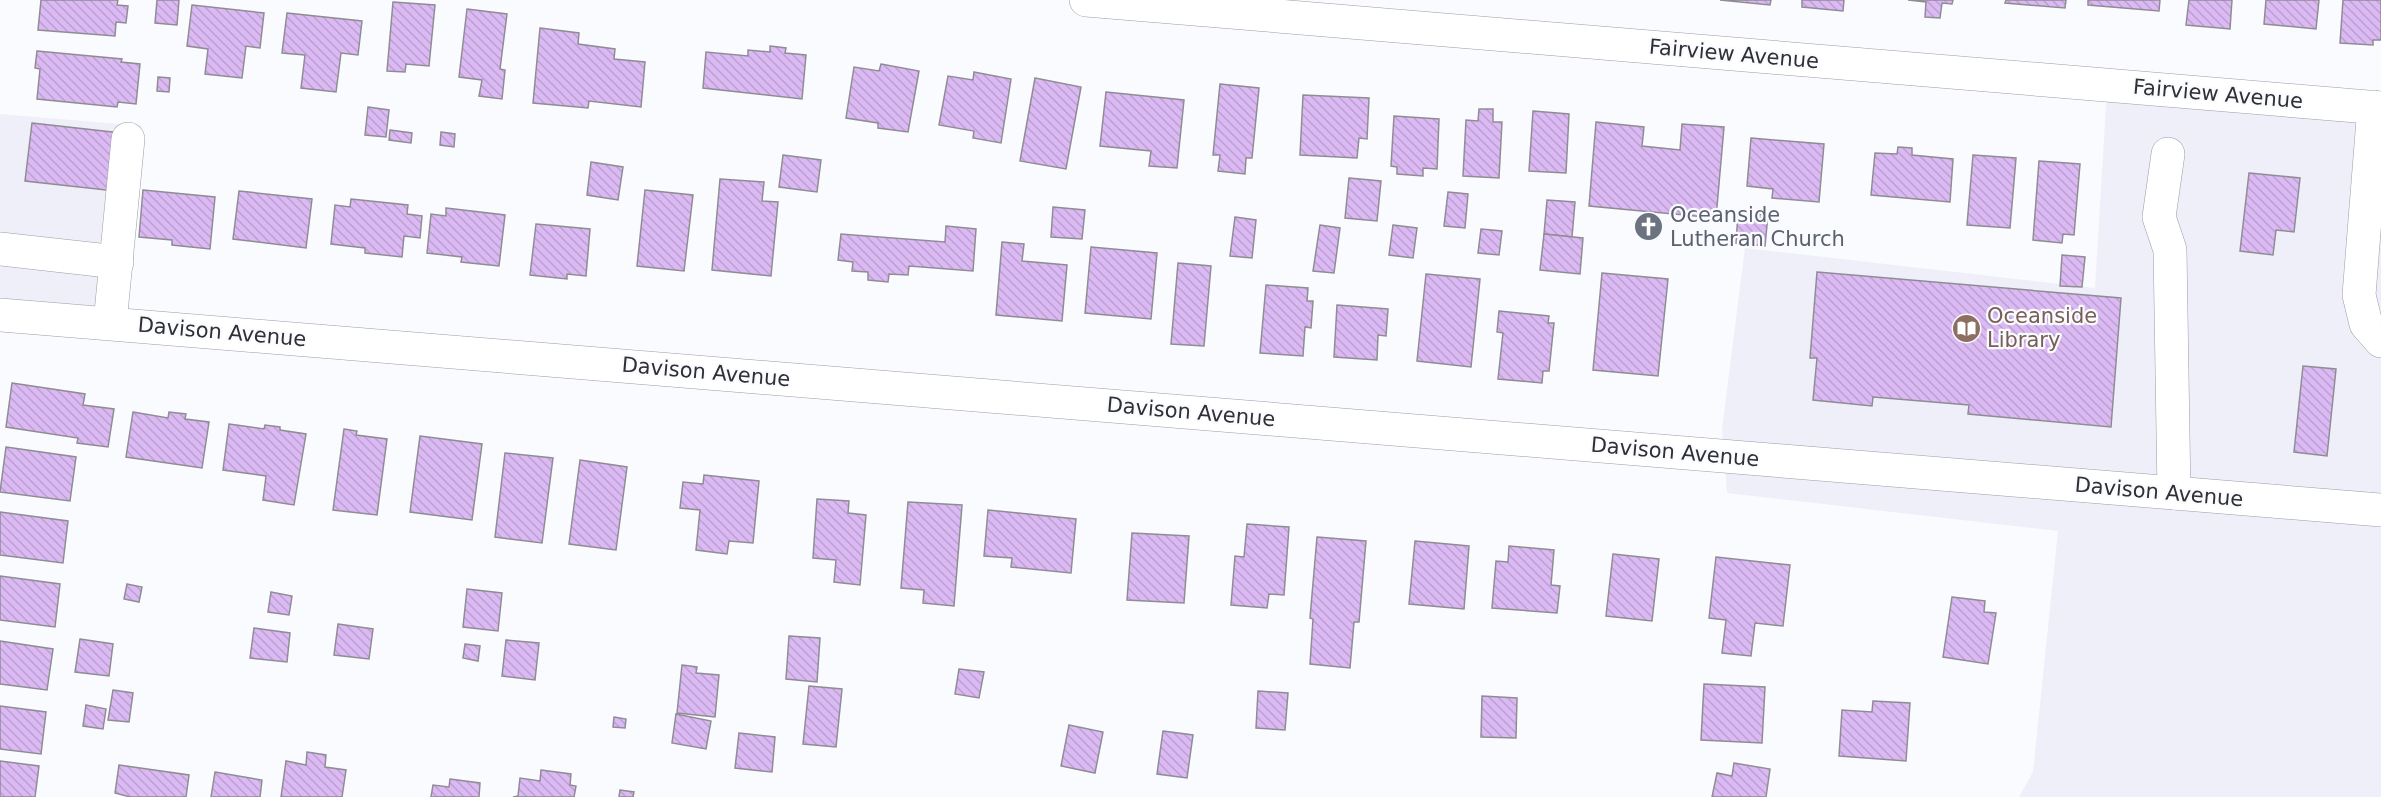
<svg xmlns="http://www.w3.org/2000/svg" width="2381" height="797" viewBox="0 0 2381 797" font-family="'DejaVu Sans',sans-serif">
  <defs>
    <pattern id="building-back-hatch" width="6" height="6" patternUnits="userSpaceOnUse" patternTransform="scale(1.5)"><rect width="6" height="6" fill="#dbbaf4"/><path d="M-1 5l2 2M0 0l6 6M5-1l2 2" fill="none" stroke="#bca0d2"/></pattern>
  </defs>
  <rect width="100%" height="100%" fill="#fafbff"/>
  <g fill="#eeeff9">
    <path d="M2107,90l274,21v686h-362l14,-25 25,-241 -331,-38 -5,-64 23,-181 350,40z"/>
    <path d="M0,114l142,12 -18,188 -124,-10z"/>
  </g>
  <g fill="url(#building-back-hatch)" stroke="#908c94" stroke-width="1.5">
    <path d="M41,0h77l-1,5 11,1 -2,17 -10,-1 -1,14 -77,-6z"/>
    <path d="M157,0h22l-2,25 -22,-2z"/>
    <path d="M1720,0h51l-1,5z"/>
    <path d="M1802,0h42l-1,11 -41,-4z"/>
    <path d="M1908,0h45l-1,4 -10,-1 -2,15 -15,-1 1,-15z"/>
    <path d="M2006,0h60l-1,8 -60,-5z"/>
    <path d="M2088,0h72l-1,11 -71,-6z"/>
    <path d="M2189,0h43l-2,29 -44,-4z"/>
    <path d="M2266,0h53l-3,29 -52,-5z"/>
    <path d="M2343,0h38v40h-8v5l-33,-2z"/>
    <path d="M393,2l42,3 -6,61 -23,-2 -1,8 -18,-1z"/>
    <path d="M192,5l72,8 -4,35 -14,-2 -4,32 -37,-4 3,-25 -21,-3z"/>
    <path d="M467,9l40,5 -7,55 5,1 -3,29 -23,-3 3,-16 -23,-3z"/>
    <path d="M287,13l75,8 -4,34 -17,-2 -5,39 -35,-4 4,-33 -23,-2z"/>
    <path d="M540,28l39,5 -1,11 37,5 -1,10 31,3 -4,45 -52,-6 -1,7 -55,-5z"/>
    <path d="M770,46l16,2 -1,5 21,2 -4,44 -99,-11 3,-36 42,4v-6l22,2z"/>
    <path d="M37,51l85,8 -1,3 19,2 -4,40 -18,-2 -1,5 -80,-8 3,-30 -5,-1z"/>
    <path d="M881,64l38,7 -11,61 -30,-4v-5l-32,-5 8,-51 25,4z"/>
    <path d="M974,72l37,7 -10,64 -28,-5 1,-7 -35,-6 9,-49 25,4z"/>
    <path d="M158,77l12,1 -1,14 -12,-1z"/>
    <path d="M1035,78l46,9 -15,82 -46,-8z"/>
    <path d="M1220,84l39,4 -7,70h-6l-1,16 -27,-3 2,-16h-7z"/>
    <path d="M1106,92l78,8 -7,68 -28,-2 2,-15 -51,-5z"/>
    <path d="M1303,95l66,3 -2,41 -8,-1 -2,20 -57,-3z"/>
    <path d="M368,107l21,3 -3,27 -21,-2z"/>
    <path d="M1479,109h14v13h9l-3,56 -36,-2 3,-56 12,1z"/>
    <path d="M1533,111l36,3 -3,59 -37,-2z"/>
    <path d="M1394,116l45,3 -2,50 -14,-1v8l-26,-2v-7l-6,-1z"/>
    <path d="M1596,122l48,5 -2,19 38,4 2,-26 42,3 -8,91 -127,-12z"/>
    <path d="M32,123l89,10 -6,58 -90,-10z"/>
    <path d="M390,130l22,3 -1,10 -22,-3z"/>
    <path d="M441,132l14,2 -1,13 -14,-2z"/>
    <path d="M1751,138l73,6 -5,58 -47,-4 1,-9 -26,-3z"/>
    <path d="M1898,147l14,1v7l41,4 -3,43 -79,-7 4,-42 22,1z"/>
    <path d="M783,155l38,5 -4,32 -38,-5z"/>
    <path d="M1973,155l43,3 -6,70 -43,-3z"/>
    <path d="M2039,161l41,3 -6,71 -11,-1 -1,9 -29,-3z"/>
    <path d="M591,162l32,5 -5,33 -31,-5z"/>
    <path d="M2249,173l51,5 -6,54 -18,-2 -3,25 -33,-4z"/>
    <path d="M1349,178l32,3 -4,40 -32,-3z"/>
    <path d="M720,179l44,3 -2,19 16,1 -7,74 -59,-6z"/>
    <path d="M143,190l72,7 -5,52 -38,-4v-5l-33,-3z"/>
    <path d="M645,190l48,5 -9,76 -47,-5z"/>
    <path d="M239,191l73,8 -6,49 -73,-9z"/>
    <path d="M1448,192l20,2 -3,34 -21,-2z"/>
    <path d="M351,199l57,6 -1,9 15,2 -2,22 -16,-2 -2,21 -37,-4v-5l-34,-4 4,-39 15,2z"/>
    <path d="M1547,200l28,2 -3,35 -28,-3z"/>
    <path d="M1053,207l32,3 -3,29 -31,-2z"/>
    <path d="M446,208l59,7 -6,51 -38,-4 1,-5 -35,-4 4,-39 15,2z"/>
    <path d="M1738,213l30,2 -3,31 -29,-3z"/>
    <path d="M1235,217l21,3 -4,38 -22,-2z"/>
    <path d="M536,224l54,5 -4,47 -19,-2v5l-37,-4z"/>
    <path d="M1320,225l20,3 -6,45 -21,-2z"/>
    <path d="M1393,225l24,3 -4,30 -24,-3z"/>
    <path d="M946,226l30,3 -3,42 -64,-5 -1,9 -19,-1 -1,8 -20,-2v-8l-16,-1 1,-9 -15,-2 3,-26 104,8z"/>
    <path d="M1481,229l21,2 -3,24 -21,-2z"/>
    <path d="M1544,234l39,4 -3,36 -40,-4z"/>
    <path d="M1002,242l22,2 -2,17 45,4 -5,56 -66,-6z"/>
    <path d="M1091,247l66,6 -6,66 -66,-6z"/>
    <path d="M2062,255l23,2 -3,30 -22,-1z"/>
    <path d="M1178,263l33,3 -7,80 -33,-2z"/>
    <path d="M1817,272l304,26 -10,129 -143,-13 1,-9 -96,-8 -1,9 -59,-6 4,-42h-7z"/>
    <path d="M1602,273l66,6 -10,97 -65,-6z"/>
    <path d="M1426,274l54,5 -9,88 -54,-6z"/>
    <path d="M1266,285l42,3 -1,13h6l-2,27 -6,-1 -2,29 -43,-3z"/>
    <path d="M1337,305l51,4 -2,27 -8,-1 -1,25 -43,-3z"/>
    <path d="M1499,311l50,5 -1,7h6l-5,48h-6l-1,12 -44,-4 5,-46 -6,-1z"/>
    <path d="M2303,366l33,3 -9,87 -33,-4z"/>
    <path d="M12,383l73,11 -2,11 31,4 -6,38 -31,-4 1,-5 -72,-11z"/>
    <path d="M133,412l35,6 1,-6 17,2 -1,5 24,3 -7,46 -76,-11z"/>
    <path d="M229,424l35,5 1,-4 15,2v3l26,4 -12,71 -31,-5 3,-24 -43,-6z"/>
    <path d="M344,429l13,2 -1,4 31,4 -10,76 -44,-5z"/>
    <path d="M420,436l62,8 -10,76 -62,-8z"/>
    <path d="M6,447l70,10 -6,44 -70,-9z"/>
    <path d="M505,453l48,5 -11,85 -47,-6z"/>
    <path d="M580,460l47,7 -11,83 -47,-6z"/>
    <path d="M704,475l55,6 -6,62 -24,-2 -2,13 -31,-4 4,-40 -20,-2 3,-26 20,2z"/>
    <path d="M817,499l32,2 -1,12 18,2 -6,70 -26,-3 2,-22 -23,-2z"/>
    <path d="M908,502l54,3 -8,101 -31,-3 1,-13 -23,-2z"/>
    <path d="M988,510l88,9 -5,54 -60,-6 1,-9 -28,-2z"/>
    <path d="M0,512l68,9 -5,42 -63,-8z"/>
    <path d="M1247,524l42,3 -5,68 -15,-1 -2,14 -36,-3 4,-49 9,1z"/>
    <path d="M1132,533l57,3 -5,67 -57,-3z"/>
    <path d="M1317,537l49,4 -7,81h-5l-4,46 -40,-4 3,-45 -3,-1z"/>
    <path d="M1415,541l54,5 -5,63 -55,-5z"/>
    <path d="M1509,546l45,4 -3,35 9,1 -3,27 -65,-5 4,-47 12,1z"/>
    <path d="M1613,554l46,5 -7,62 -46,-5z"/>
    <path d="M1716,557l74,8 -7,61 -28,-3 -4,33 -29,-3 4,-33 -17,-2z"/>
    <path d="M0,576l60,8 -5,43 -55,-7z"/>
    <path d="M127,584l15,3 -3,15 -15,-3z"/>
    <path d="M467,589l35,4 -4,38 -35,-4z"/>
    <path d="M271,592l21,4 -3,19 -21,-3z"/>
    <path d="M1952,597l33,4 -1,11 12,1 -8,51 -45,-7z"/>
    <path d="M338,624l35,5 -4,30 -35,-4z"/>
    <path d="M254,628l36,5 -3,29 -37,-4z"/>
    <path d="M789,636l31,2 -3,44 -31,-3z"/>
    <path d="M80,639l33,5 -4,32 -34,-4z"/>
    <path d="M506,640l33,3 -4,37 -33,-4z"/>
    <path d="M0,641l53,8 -6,41 -47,-6z"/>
    <path d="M465,644l15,2 -2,15 -15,-3z"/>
    <path d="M682,665l15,2 -1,6 23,2 -4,42 -38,-4z"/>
    <path d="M959,669l25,3 -5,26 -24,-4z"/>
    <path d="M1704,684l61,3 -3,56 -61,-3z"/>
    <path d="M809,686l33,3 -6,58 -33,-3z"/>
    <path d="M113,690l20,3 -4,29 -21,-2z"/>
    <path d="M1258,691l30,2 -3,37 -29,-2z"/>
    <path d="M1482,696l35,2 -1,40 -35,-1z"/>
    <path d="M1873,701l37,2 -4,58 -67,-5 3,-46 30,2z"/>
    <path d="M86,705l20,4 -3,20 -20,-3z"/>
    <path d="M0,706l46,6 -5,42 -41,-5z"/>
    <path d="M676,714l35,7 -5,28 -34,-6z"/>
    <path d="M614,717l12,2 -1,9 -12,-1z"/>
    <path d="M1069,725l34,7 -8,41 -34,-7z"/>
    <path d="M1163,731l30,4 -6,43 -30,-4z"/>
    <path d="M739,733l36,4 -3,35 -37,-4z"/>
    <path d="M307,752l19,3 -1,12 21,3 -4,27h-61l5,-36 20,4z"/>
    <path d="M0,761l39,5 -4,31h-35z"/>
    <path d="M1734,763l36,6 -4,28h-54l5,-24 15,3z"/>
    <path d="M119,765l70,10 -3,22h-56l-15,-4z"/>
    <path d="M541,770l30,4 -1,11 6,1 -2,11h-61l5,-1 2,-18 20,3z"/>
    <path d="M215,772l47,8 -2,17h-49z"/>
    <path d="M450,779l30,4 -1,14h-48l2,-12 16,2z"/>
    <path d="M620,790l14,2 -1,5h-14z"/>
  </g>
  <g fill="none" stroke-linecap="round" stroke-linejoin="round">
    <defs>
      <g id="minor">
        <path d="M1086,0l1295,108"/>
        <path d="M2374,107l-15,188 7,29 15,17"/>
        <path d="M2168,154l-9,63 11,33 4,243"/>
        <path d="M0,249l117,13"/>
        <path d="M110,323l18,-184"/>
      </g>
      <path id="major" d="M0,315l2381,195"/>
    </defs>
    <use href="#minor" stroke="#9c9da6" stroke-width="34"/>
    <use href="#major" stroke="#9c9da6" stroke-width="34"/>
    <use href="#minor" stroke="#fff" stroke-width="33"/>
    <use href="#major" stroke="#fff" stroke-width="33"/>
  </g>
  <defs>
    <symbol id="church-disc" viewBox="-11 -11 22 22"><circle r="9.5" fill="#6b7280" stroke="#fafbff"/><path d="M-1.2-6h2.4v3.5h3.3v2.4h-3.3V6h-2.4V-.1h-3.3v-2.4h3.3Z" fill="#fff"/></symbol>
    <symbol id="library-disc" viewBox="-11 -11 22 22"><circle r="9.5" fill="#8d6e63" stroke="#fafbff"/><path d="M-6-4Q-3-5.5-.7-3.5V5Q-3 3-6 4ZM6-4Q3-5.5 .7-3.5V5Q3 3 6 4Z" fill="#fff"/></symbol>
  </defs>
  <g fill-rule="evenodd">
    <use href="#church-disc" x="1632" y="210" width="33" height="33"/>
    <use href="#library-disc" x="1950" y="312" width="33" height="33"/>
  </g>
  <g text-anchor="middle" stroke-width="4.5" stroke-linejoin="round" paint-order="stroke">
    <g font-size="21" fill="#303034" stroke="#fafbff">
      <text transform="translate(1734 54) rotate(5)" y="7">Fairview Avenue</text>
      <text transform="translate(2218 94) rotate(5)" y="7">Fairview Avenue</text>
      <text transform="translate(222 332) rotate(5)" y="7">Davison Avenue</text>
      <text transform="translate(706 372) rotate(5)" y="7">Davison Avenue</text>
      <text transform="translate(1191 412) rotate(5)" y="7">Davison Avenue</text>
      <text transform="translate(1675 452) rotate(5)" y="7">Davison Avenue</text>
      <text transform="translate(2159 492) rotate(5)" y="7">Davison Avenue</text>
    </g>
    <g font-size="21" fill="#5b616d" stroke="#fafbff" text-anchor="start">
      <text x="1670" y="222">Oceanside<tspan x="1670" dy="24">Lutheran Church</tspan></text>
    </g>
    <g font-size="21" fill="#785e54" stroke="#fafbff" text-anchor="start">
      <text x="1987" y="323">Oceanside<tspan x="1987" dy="24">Library</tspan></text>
    </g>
  </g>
</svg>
